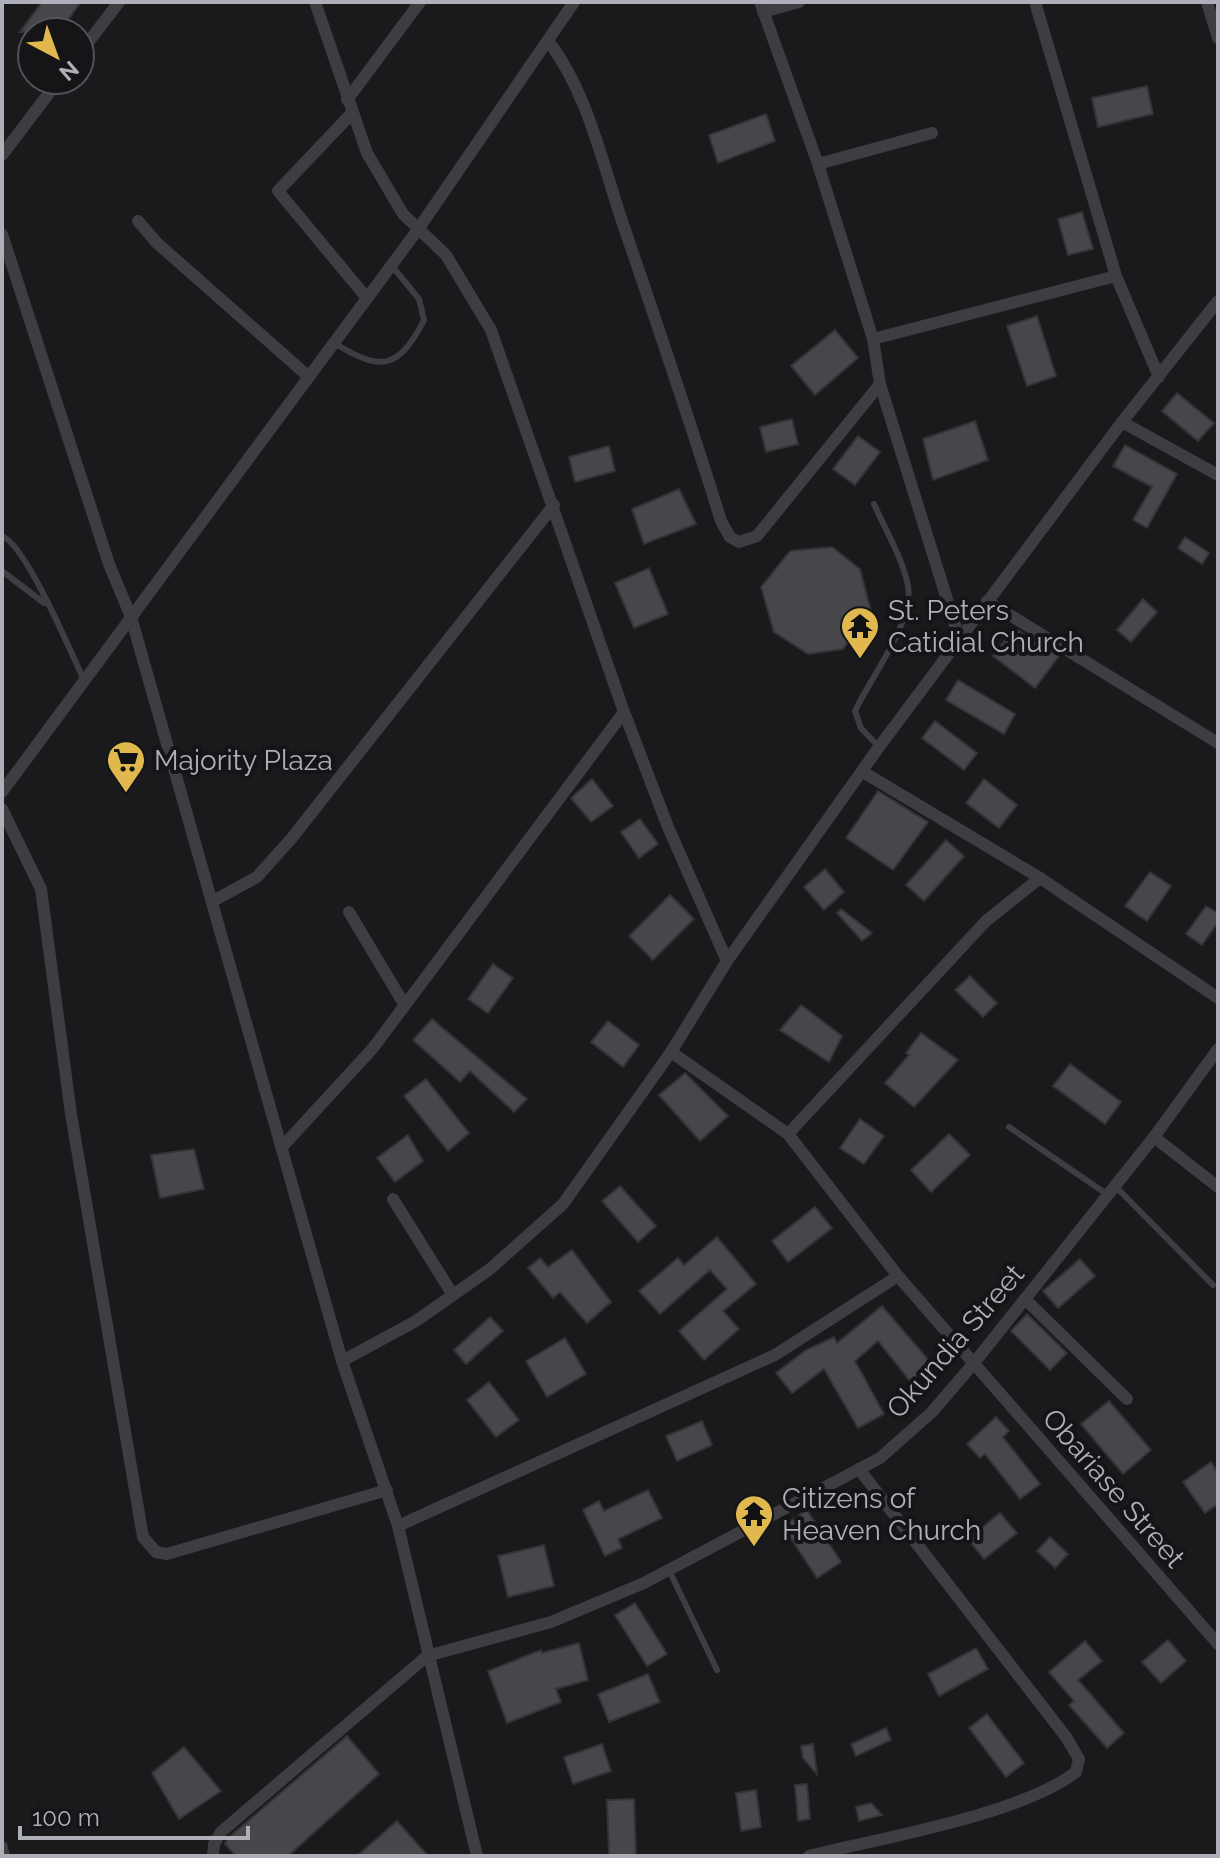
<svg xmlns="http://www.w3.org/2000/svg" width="1220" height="1858" viewBox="0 0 1220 1858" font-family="Raleway,sans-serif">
  <rect width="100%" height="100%" fill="#1a191b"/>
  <g fill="#47474b" stroke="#343437" stroke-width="2">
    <path d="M42,2h39l-22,30h-39z"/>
    <path d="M1147,86l6,28 -55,13 -6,-29z"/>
    <path d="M766,114l9,27 -57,22 -9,-28z"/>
    <path d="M1082,212l11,37 -25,6 -10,-36z"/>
    <path d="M1037,316l19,60 -29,10 -20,-60z"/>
    <path d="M835,330l23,28 -43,37 -24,-29z"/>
    <path d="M1177,393l37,30 -16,18 -36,-30z"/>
    <path d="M792,419l6,25 -32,8 -6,-25z"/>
    <path d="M975,421l13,39 -55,20 -10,-41z"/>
    <path d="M858,436l22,16 -25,33 -22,-16z"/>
    <path d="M1125,445l52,29 -30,54 -14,-8 19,-33 -39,-21z"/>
    <path d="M609,446l6,25 -40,11 -6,-25z"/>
    <path d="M679,489l17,35 -52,20 -12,-35z"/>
    <path d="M1185,537l24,16 -7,11 -24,-16z"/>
    <path d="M832,547l28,22 11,42 -28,38 -35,5 -34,-22 -13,-45 29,-36z"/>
    <path d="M649,568l19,46 -34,14 -19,-45z"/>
    <path d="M1143,599l14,13 -26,30 -14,-12z"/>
    <path d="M1014,628l45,28 -24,32 -42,-32z"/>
    <path d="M958,680l57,34 -11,20 -58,-34z"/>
    <path d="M935,721l42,32 -13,17 -42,-32z"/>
    <path d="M592,779l21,27 -22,16 -20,-24z"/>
    <path d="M984,779l33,26 -18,23 -33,-25z"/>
    <path d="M878,791l50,31 -35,48 -47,-32z"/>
    <path d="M640,819l18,25 -19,14 -18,-26z"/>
    <path d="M946,840l18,16 -40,45 -18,-16z"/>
    <path d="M825,869l19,23 -20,18 -20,-23z"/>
    <path d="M1150,872l21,14 -24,35 -22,-15z"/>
    <path d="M670,895l24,24 -41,41 -24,-24z"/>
    <path d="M1206,906l12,7v9l-16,23 -16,-11z"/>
    <path d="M841,909l31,24 -10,8 -25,-28z"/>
    <path d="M493,964l20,14 -25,35 -20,-14z"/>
    <path d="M970,976l27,27 -14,14 -28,-27z"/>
    <path d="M801,1005l41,31 -13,26 -49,-32z"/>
    <path d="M432,1019l95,80 -13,13 -44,-41 -10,11 -47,-42z"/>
    <path d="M608,1021l31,24 -16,22 -32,-25z"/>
    <path d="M921,1033l37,27 -44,47 -29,-24 24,-28 -3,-2z"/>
    <path d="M1070,1064l51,38 -16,22 -52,-38z"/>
    <path d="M685,1073l43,43 -28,25 -41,-46z"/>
    <path d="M426,1079l43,54 -21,18 -44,-55z"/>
    <path d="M860,1119l24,17 -20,28 -24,-16z"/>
    <path d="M949,1134l21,21 -39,37 -20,-22z"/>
    <path d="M408,1135l15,26 -28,21 -18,-24z"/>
    <path d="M194,1149l10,40 -44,9 -9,-43z"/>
    <path d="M620,1186l36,40 -18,16 -36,-41z"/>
    <path d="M815,1207l17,21 -44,34 -16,-21z"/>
    <path d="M717,1237l39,47 -33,27 16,18 -35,31 -25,-29 48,-42 -17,-19 -50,44 -21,-23 39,-33 6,7z"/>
    <path d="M572,1250l39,52 -24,21 -27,-31 -7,6 -25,-30 12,-10 8,9z"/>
    <path d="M1080,1259l15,17 -37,32 -15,-17z"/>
    <path d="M882,1306l50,58 -22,17 -32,-40 -23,20 29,53 -26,14 -34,-59 -32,24 -16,-20 30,-23 28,-13 3,6z"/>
    <path d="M1027,1314l40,39 -17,17 -39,-39z"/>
    <path d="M490,1317l13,14 -37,33 -12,-14z"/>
    <path d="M565,1338l21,36 -39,23 -21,-36z"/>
    <path d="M489,1382l30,38 -23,17 -29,-37z"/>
    <path d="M1109,1401l42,49 -28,24 -42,-50z"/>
    <path d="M996,1417l13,14 -6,6 37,47 -20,15 -35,-45 -5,4 -13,-14z"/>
    <path d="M702,1421l10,24 -35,16 -11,-25z"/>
    <path d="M1211,1462l7,11v31l-13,9 -22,-31z"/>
    <path d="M648,1490l14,28 -44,21 4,9 -17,8 -22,-46 16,-9 5,10z"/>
    <path d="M807,1510l34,52 -24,16 -34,-52z"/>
    <path d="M1000,1513l17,20 -33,26 -16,-20z"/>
    <path d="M1050,1537l18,17 -13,14 -18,-17z"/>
    <path d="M544,1545l10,41 -46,11 -10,-41z"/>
    <path d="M635,1603l32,51 -20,12 -32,-51z"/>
    <path d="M1168,1640l18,21 -25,22 -19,-21z"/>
    <path d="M1085,1641l17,20 -24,19 46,53 -17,15 -38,-43 5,-4 -25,-29z"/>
    <path d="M579,1643l9,37 -32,9 5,13 -54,21 -19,-52 53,-21 1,3z"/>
    <path d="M976,1648l12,21 -49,27 -11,-22z"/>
    <path d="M648,1674l12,28 -51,20 -11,-28z"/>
    <path d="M987,1714l37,49 -18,14 -37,-49z"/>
    <path d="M886,1728l5,12 -35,16 -5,-12z"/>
    <path d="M347,1736l32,38 -91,82h-52l-11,-12 3,-6z"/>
    <path d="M602,1744l9,27 -38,13 -9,-27z"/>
    <path d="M813,1744l4,30 -14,-16 -2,-12z"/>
    <path d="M184,1747l37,44 -42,28 -27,-46z"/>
    <path d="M807,1784l3,35 -12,2 -3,-36z"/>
    <path d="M756,1790l5,37 -20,4 -5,-38z"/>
    <path d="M634,1799l2,57h-27l-2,-56z"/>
    <path d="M871,1803l11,12 -23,6 -3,-14z"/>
    <path d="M397,1821l31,35h-71z"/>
  </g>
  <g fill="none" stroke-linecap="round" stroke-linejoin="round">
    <g stroke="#3d3d42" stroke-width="6">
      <path d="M334,343c46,28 64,28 90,-23l-5,-21 -27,-33"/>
      <path d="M874,504c11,25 29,55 34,82 7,34 -37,91 -53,125l6,17 18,19"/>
      <path d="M2,536c24,9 69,117 82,144"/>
      <path d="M2,571l42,32"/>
      <path d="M1009,1127l99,68"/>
      <path d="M1115,1186l98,99"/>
      <path d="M669,1570l48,100"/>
    </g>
    <g stroke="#3d3d42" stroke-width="12">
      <path d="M315,2l52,151 36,61 43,41 45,75 133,382 44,115 59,134"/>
      <path d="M760,2l58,162 55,175 7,45 80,257"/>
      <path d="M1035,2l81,274 43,101"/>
      <path d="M1207,2l11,36"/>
      <path d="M763,12l36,-10"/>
      <path d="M549,42c38,50 53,119 73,179 34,100 68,199 99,300l9,16 9,5 18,-6 123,-152"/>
      <path d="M80,53l39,-51"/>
      <path d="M347,100l73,-98"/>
      <path d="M352,113l-74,78 88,106"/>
      <path d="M2,155l57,-75"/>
      <path d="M818,164l114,-31"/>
      <path d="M138,221l19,22 152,134"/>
      <path d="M2,234l107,330 22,53 211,744 56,165 79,330"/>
      <path d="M873,339l243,-63"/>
      <path d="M1122,422l96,53"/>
      <path d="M987,601l231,142"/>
      <path d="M863,772l177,106 178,120"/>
      <path d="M2,792l417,-564 155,-226"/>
      <path d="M2,809l39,80 30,225 72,423 13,15 11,2 220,-64"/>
      <path d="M213,901l44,-24 34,-38 263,-334"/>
      <path d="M349,912l55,92"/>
      <path d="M671,1052l117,82 110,142 320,368"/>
      <path d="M788,1134l198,-213 54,-43"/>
      <path d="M1154,1137l64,50"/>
      <path d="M283,1146l90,-98 251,-336"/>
      <path d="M393,1199l60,96"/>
      <path d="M1025,1299l102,100"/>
      <path d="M342,1361l74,-40 74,-52 73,-65 108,-152 56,-91 152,-214 243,-325 96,-121"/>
      <path d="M398,1526l377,-171 123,-79"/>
      <path d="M2,1847l2,9"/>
      <path d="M213,1856l1,-12 7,-12 206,-176 124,-34 93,-39 236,-125 52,-46 42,-49 180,-226 64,-88"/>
      <path d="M809,1856c72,-18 211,-41 267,-84l3,-13 -13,-22 -207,-268"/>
    </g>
  </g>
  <defs>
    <symbol id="temple-pin" viewBox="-11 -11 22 30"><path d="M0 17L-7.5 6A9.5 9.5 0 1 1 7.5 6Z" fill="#e0b84d" stroke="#151416"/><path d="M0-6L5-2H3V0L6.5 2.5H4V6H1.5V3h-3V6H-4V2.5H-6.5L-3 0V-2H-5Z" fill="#111"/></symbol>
    <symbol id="supermarket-pin" viewBox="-11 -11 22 30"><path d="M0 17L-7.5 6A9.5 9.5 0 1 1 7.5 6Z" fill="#e0b84d" stroke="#151416"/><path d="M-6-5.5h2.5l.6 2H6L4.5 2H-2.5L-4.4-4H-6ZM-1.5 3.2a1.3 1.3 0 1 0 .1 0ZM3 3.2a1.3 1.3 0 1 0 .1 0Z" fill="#111"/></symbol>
  </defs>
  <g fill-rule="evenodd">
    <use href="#temple-pin" x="838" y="604" width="44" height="60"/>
    <use href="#supermarket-pin" x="104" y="738" width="44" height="60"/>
    <use href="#temple-pin" x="732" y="1492" width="44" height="60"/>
  </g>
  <g text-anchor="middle" stroke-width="8" stroke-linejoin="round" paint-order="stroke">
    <g font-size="28" fill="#adb0b9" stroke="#151416" text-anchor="start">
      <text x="888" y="620">St. Peters<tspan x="888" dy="32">Catidial Church</tspan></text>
      <text x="154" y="770">Majority Plaza</text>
      <text x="782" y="1508">Citizens of<tspan x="782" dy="32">Heaven Church</tspan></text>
    </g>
    <g font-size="28" fill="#adb0b9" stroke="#151416">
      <text transform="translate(955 1341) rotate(-49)" y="10">Okundia Street</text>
      <text transform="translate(1114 1488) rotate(49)" y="10">Obariase Street</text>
    </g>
  </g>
  <rect width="1220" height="1858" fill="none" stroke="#adb0b9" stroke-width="8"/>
  <g transform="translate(56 56) rotate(139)"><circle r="38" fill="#151416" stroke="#525257" stroke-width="2"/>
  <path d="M0-6L14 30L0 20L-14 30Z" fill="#e0b84d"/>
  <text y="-12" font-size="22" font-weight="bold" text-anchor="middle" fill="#adb0b9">N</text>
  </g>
  <path d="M20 1826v12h228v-12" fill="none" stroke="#adb0b9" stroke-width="4"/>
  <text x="32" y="1826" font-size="24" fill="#adb0b9" stroke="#151416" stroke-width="6" paint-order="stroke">100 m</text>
</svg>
